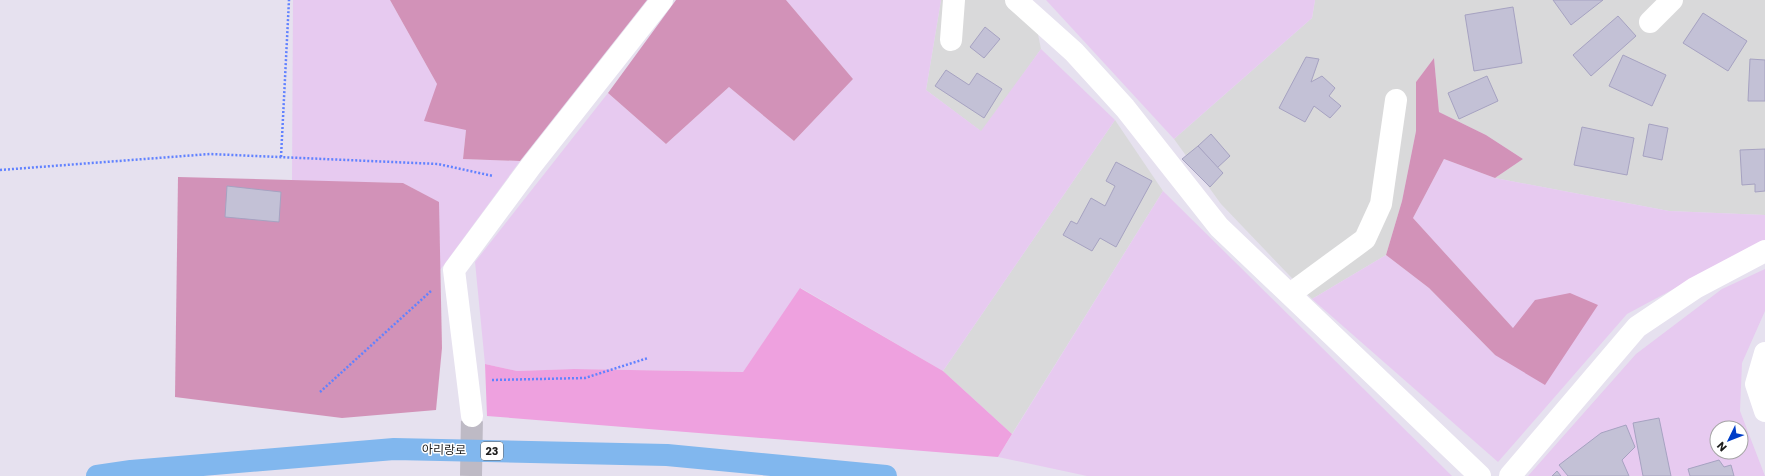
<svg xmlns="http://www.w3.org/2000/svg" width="1765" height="476" viewBox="0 0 1765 476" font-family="Poppins,'Noto Sans KR',sans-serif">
  <rect width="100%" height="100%" fill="#e6e1ef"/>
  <g fill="#d9d9da">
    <path d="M941,0h90l10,49 -59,83 -56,-42z"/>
    <path d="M1315,0h450v215l-96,-4 -174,-33 28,-19 -37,-24 -47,-23 -5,-54 -18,24v49l-14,70 -16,54 -74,44 -91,-95 -47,-65 138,-121z"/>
    <path d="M1115,120l48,71 -151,243 -69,-63z"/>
  </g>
  <g fill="#e7caf0" fill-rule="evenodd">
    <path d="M293,0h97l47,84 29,46 -3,29 57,2 -80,109 -2,-68 -35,-19 -111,-2z"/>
    <path d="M786,0h155l-15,90 55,41 60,-82 74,71 -172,251 -142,-83 -58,84 -169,-3 -57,2 -32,-7 -10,-102 133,-169 58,51 63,-57 65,54 59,-62z"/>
    <path d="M1046,0h269l-3,18 -138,121z"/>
    <path d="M1444,159l51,19 174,33 96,4v25l-138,74 -129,148 -186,-163 74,-44 43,33 66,67 18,-27 -100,-110z"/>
    <path d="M1163,191l289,285h-365l-89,-19z"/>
    <path d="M1765,269v42l-23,52 -2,48 25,65h-237l108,-122 86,-65zM1717,428h24v24h-24z"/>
  </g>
  <path fill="#eea1df" d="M800,288l143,83 69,63 -14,23 -511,-41 -2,-52 32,7 57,-2 169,3z"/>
  <g fill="#d292b8">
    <path d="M390,0h257l-127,161 -57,-2 3,-29 -42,-9 13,-37z"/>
    <path d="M676,0h110l67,79 -59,62 -65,-54 -63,57 -58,-51z"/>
    <path d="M1434,58l5,54 47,23 37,24 -28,19 -51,-19 -31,59 100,110 22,-28 35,-7 28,12 -53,80 -50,-30 -66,-67 -43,-33 16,-54 14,-70v-49z"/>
    <path d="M178,177l225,6 36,19 3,146 -6,62 -94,8 -167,-21z"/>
  </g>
  <g fill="#c3c1d6" stroke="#a6a2c1">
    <path d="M1553,0h50l-32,25z"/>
    <path d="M1513,7l9,56 -48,8 -9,-56z"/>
    <path d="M1703,13l44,28 -19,30 -45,-28z"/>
    <path d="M1618,16l18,20 -45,40 -18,-21z"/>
    <path d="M985,27l15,12 -16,19 -14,-11z"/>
    <path d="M1623,55l43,20 -14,31 -43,-20z"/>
    <path d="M1306,57l13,2 -8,23 11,-6 13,12 -6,8 12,10 -11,12 -16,-12 -9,16 -26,-14z"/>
    <path d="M1750,59l15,1v41h-17z"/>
    <path d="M946,70l23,15 8,-12 25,16 -18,29 -49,-32z"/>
    <path d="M1487,76l11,25 -39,18 -11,-26z"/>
    <path d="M1649,124l19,4 -6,32 -19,-4z"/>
    <path d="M1582,127l52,11 -7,37 -53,-10z"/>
    <path d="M1211,134l19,22 -13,12 -19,-22z"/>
    <path d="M1198,146l25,27 -13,14 -28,-28z"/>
    <path d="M1765,149v42l-10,1v-8l-13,1 -2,-35z"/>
    <path d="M1116,162l36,19 -36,66 -16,-9 -8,13 -29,-16 8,-14 6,3 14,-26 14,8 10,-20 -9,-5z"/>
    <path d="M227,186l54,6 -2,30 -54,-5z"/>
    <path d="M1659,418l12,58h-28l-10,-53z"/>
    <path d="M1626,425l9,22 -13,13 7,16h-61l-9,-11 42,-32z"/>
    <path d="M1719,460l5,7 7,-2 3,11h-44l-2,-7z"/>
    <path d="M1557,471l4,5h-9z"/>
  </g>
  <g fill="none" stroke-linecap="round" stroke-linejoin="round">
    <path stroke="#bebac5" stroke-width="22" stroke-dasharray="22 11" stroke-linecap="butt" d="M471,476l1,-60"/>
    <g stroke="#6182ff" stroke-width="2.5" stroke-dasharray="2 2" stroke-linecap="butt">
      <path d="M281,157l8,-157"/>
      <path d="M0,170l210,-16 228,10 55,12"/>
      <path d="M492,380l93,-2 63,-20"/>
      <path d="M320,392l111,-101"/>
    </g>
    <g stroke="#fff" stroke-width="22">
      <path d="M1016,0l58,52 51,56 94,119 261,249"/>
      <path d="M1650,22l22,-22"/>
      <path d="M951,40l3,-40"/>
      <path d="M1290,294l75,-55 16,-35 15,-104"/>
      <path d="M1765,353l-9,31 9,27"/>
      <path d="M472,416l-18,-146 77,-104 131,-166"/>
      <path d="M1510,476l127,-149 58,-39 70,-37"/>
    </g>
    <path stroke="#81b7ee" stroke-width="22" d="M97,476l34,-5 263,-22 273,6 219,21"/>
  </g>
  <g text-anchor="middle" stroke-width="3" stroke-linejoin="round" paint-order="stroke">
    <rect fill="#fff" stroke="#606060" stroke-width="1" x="481" y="442" width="22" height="18" rx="3"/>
    <g font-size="11" font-weight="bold" fill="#1c1c1c">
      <text x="492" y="455">23</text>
    </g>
    <g font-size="12" fill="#1c1c1c" stroke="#fff">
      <text transform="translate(444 450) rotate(1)" y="4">아리랑로</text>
    </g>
  </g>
  <g transform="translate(1729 440) rotate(227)"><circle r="19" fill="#ffffff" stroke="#a4a4a4"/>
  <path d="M0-3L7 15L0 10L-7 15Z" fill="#003ec8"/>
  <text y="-6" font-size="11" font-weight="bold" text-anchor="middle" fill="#1c1c1c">N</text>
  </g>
</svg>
